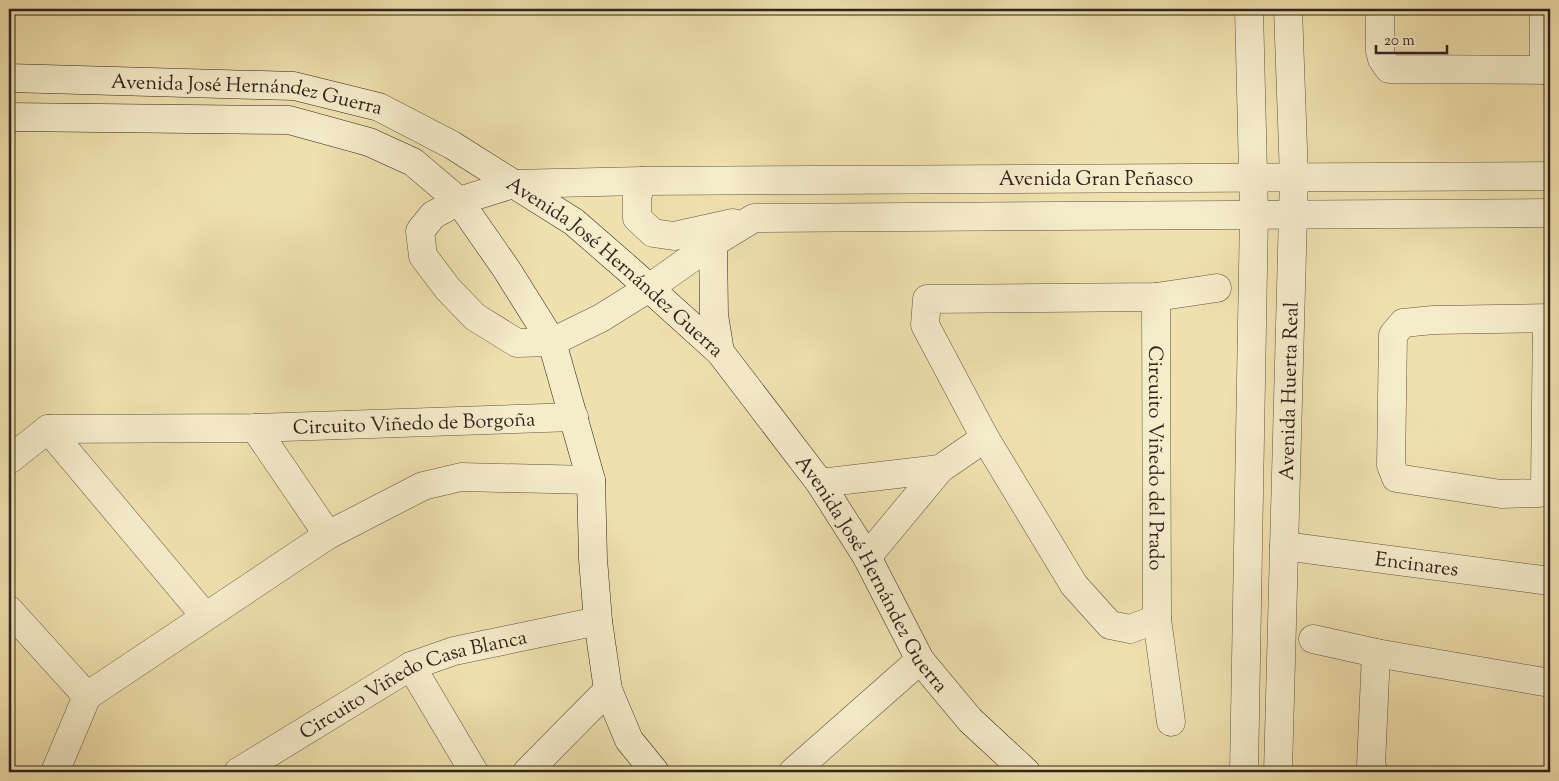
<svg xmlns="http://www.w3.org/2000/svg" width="1559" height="781" viewBox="0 0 1559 781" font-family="'Sorts Mill Goudy',serif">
  <rect width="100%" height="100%" fill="#efe1ae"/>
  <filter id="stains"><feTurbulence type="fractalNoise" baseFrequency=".004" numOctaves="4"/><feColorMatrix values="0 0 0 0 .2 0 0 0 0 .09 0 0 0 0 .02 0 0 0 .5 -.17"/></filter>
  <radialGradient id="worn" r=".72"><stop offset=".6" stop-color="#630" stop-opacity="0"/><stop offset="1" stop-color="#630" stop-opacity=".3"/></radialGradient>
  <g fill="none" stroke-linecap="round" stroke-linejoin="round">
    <defs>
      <g id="street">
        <path d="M1380,9v42l2,8 7,10 161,1"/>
        <path d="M1544,9v61"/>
        <path d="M1550,176l-908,5 -129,3 -54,17 -26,14 -13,16 3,25 25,33 27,28 42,26 35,-1 49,-24 48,-30 64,-45 41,-25 796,-5"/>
        <path d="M642,181l-5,16v21l16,15 21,3 59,-13"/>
        <path id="s1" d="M1156,297l1,322 14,103"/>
        <path d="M1547,318l-2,166 -6,9 -38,1 -105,-16 -5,-13 2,-130 10,-12 30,-3 117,-2"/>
        <path d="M255,428l73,107"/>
        <path d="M48,429l157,187"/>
        <path id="s2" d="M9,460l39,-31 207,-1 319,-11"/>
        <path d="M820,483l120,-14"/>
        <path id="s3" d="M1284,546l266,35"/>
        <path d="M867,557l73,-88 45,-31"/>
        <path d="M9,610l78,86"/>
        <path d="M1157,619l-27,10 -20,-4 -36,-40 -89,-147 -60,-113 2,-26 229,-2 61,-9"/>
        <path d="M1313,639l63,14 174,30"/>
        <path d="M411,666l63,106"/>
        <path d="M55,772l32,-76 241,-161 95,-49 38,-9 130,3"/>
        <path id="s4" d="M238,772l173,-106 43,-15 144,-30"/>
        <path d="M527,772l81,-82"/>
        <path d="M793,772l127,-112"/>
        <path d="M1244,772l10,-558 -5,-205"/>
        <path id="s5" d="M1278,772l16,-595 -6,-168"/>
        <path d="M1374,772l-3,-6 5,-113"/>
      </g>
      <g id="secondary">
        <path id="s6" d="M9,78l285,8 85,21 73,38 122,77 54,47 92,83 100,131 47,74 53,103 50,60 56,52"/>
        <path d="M9,117l280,3 80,22 44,20 46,39 48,69 45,72 39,138 2,79 5,62 10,69 21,50 26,32"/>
        <path d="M713,243l1,72 6,37"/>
      </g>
    </defs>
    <use href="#street" stroke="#605242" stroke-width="29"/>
    <use href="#secondary" stroke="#31231e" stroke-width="29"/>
    <use href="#street" stroke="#f5ecca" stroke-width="28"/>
    <use href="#secondary" stroke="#f5ecca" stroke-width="28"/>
  </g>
  <g text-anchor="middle" stroke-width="5" stroke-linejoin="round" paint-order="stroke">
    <g font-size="20" fill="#31231e" stroke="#f5ecca">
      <text dy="7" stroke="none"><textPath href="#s6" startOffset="239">Avenida José Hernández Guerra</textPath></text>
      <text x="1096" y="185">Avenida Gran Peñasco</text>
      <text dy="7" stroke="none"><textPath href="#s6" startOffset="659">Avenida José Hernández Guerra</textPath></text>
      <text dy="7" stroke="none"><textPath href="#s5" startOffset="381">Avenida Huerta Real</textPath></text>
      <text dy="7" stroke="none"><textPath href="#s2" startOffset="416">Circuito Viñedo de Borgoña</textPath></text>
      <text dy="7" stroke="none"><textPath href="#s1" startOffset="161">Circuito Viñedo del Prado</textPath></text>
      <text dy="7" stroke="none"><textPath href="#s3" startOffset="134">Encinares</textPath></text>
      <text dy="7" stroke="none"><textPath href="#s6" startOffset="1064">Avenida José Hernández Guerra</textPath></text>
      <text dy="7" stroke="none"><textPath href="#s4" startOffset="198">Circuito Viñedo Casa Blanca</textPath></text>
    </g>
  </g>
  <rect width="1559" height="781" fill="none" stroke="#efe1ae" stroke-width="30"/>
  <rect x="10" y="10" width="1539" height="761" fill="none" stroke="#31231e" stroke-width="2.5"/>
  <rect x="15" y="15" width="1529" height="751" fill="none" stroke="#31231e"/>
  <path d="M1376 45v8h71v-8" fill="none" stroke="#31231e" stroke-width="2.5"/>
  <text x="1384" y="45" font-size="15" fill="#31231e" stroke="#f5ecca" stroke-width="4" paint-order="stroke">20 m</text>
  <rect width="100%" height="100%" filter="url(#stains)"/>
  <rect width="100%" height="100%" fill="url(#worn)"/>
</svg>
